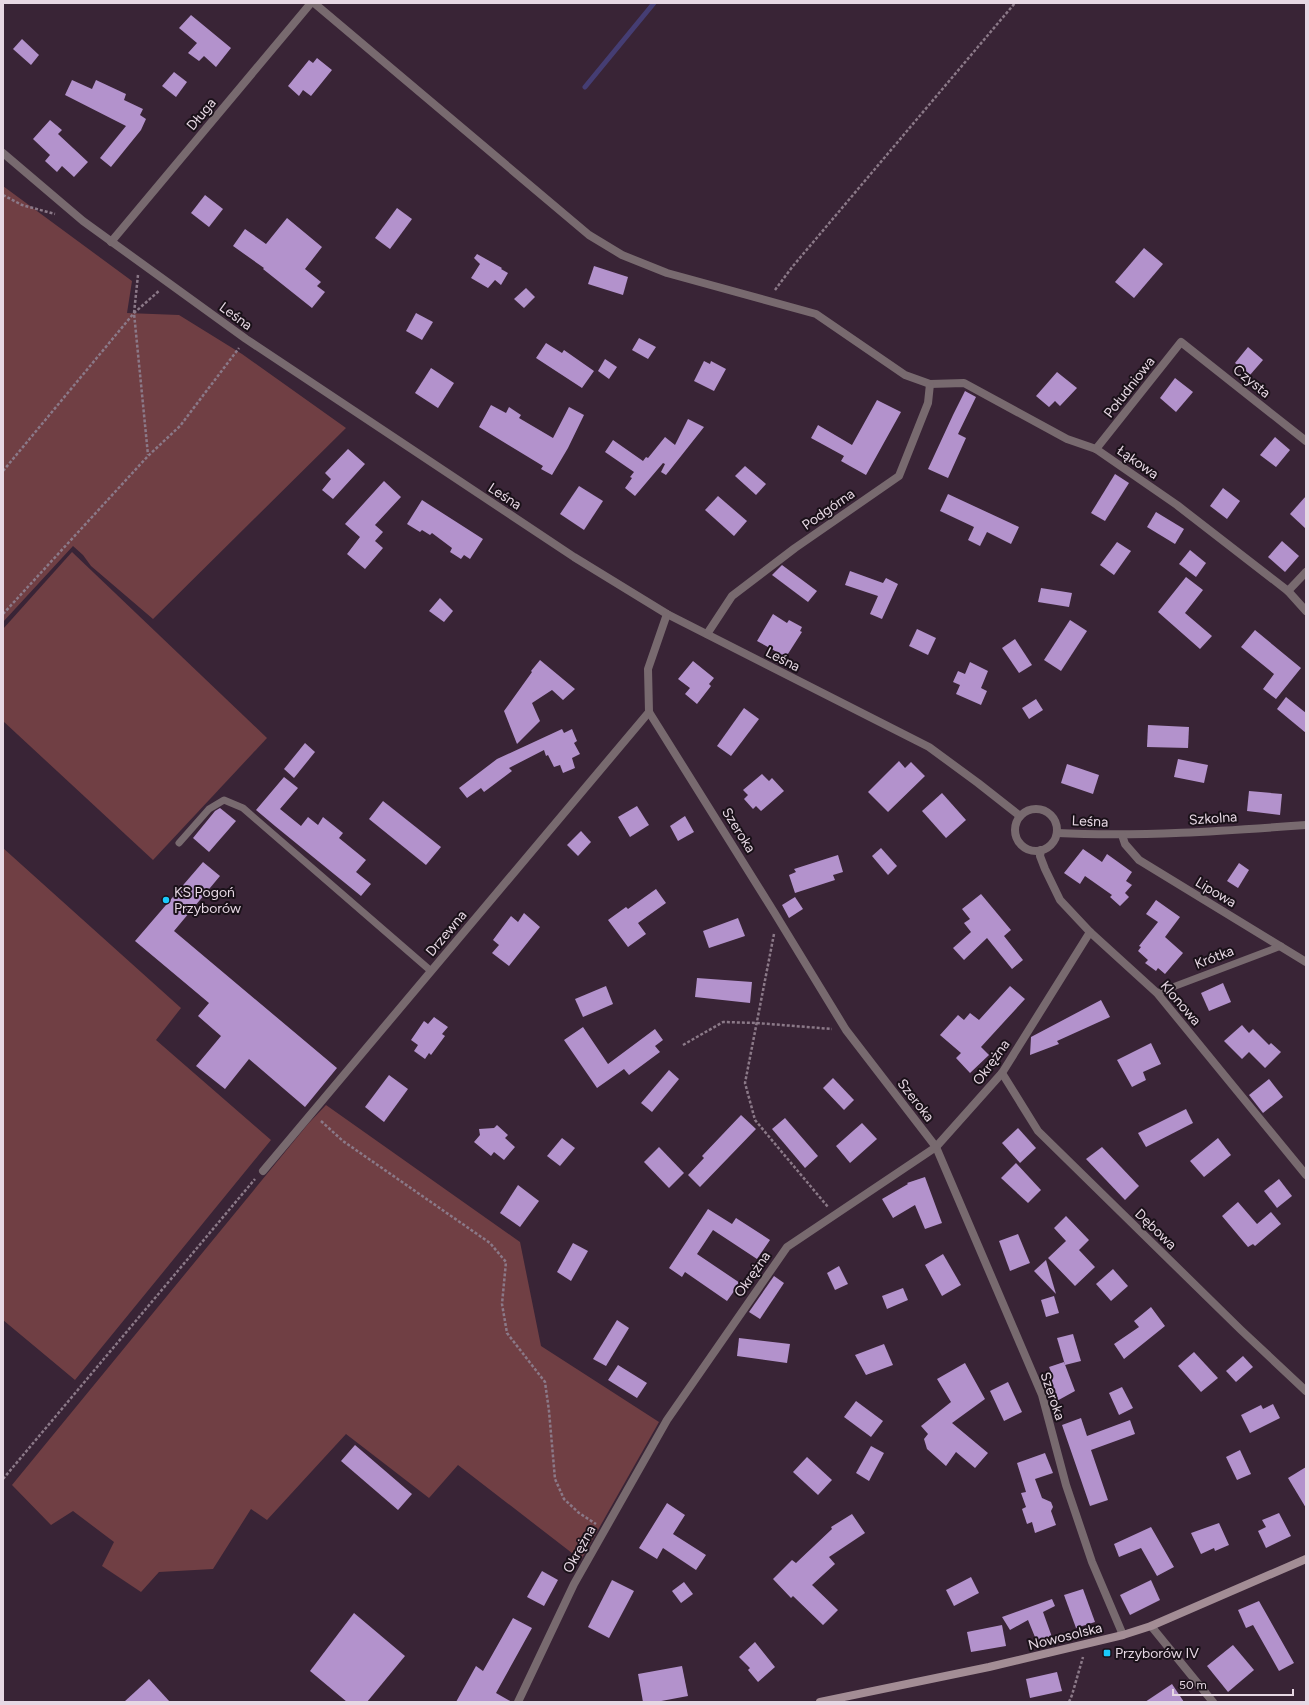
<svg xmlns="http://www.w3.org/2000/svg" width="1309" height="1705" viewBox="0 0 1309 1705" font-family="Figtree,sans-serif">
  <rect width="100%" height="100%" fill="#392436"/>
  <g fill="#703f44">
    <path d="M3,186l129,95 -5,32 52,2 63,39 104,74 -193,191 -62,-53 -8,-11 -10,-9 -70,76z"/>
    <path d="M72,552l195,186 -114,122 -150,-139v-92z"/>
    <path d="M3,848l178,160 -25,32 115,100 -196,240 -72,-60z"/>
    <path d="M326,1105l194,137 21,104 118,76 -78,138 -123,-95 -29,33 -83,-64 -79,86 -16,-11 -38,60 -54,3 -18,20 -39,-26 12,-24 -41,-31 -22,14 -39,-40 296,-361z"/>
  </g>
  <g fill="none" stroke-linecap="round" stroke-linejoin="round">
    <path stroke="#453d73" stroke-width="5" d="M585,87l69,-84"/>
  </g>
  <g fill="#b392cc">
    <path d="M191,15l40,33 -15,19 -12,-11 -5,5 -11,-8 9,-10 -18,-15z"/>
    <path d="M22,39l17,16 -8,10 -18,-16z"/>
    <path d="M317,58l15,12 -21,26 -8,-6 -4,6 -11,-10 21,-26 4,3z"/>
    <path d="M174,72l13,10 -11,15 -14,-11z"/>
    <path d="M72,80l20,9 4,-9 30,14 -2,6 19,9 -3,6 6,4 -5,11 -30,37 -11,-9 26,-32 -61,-31z"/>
    <path d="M50,120l12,10 -4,4 30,28 -14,15 -12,-11 -5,6 -12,-11 5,-6 -17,-16z"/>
    <path d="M205,195l18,14 -14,18 -18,-14z"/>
    <path d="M397,208l15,11 -22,30 -15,-11z"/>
    <path d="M287,218l35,29 -17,22 16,13 -4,4 8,6 -13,16 -49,-39 1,-1 -31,-22 12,-17 21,15z"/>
    <path d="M1144,248l19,16 -29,34 -19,-16z"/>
    <path d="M477,254l25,14 -1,1 7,4 -7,12 -6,-5 -7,8 -17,-10 9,-14 -6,-6z"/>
    <path d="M594,266l34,11 -5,18 -35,-11z"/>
    <path d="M526,288l9,9 -11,11 -10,-9z"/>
    <path d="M416,313l17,9 -11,18 -16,-9z"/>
    <path d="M639,338l17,9 -8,12 -16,-9z"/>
    <path d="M546,343l16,10 2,-3 30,21 -12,17 -46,-30z"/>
    <path d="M1248,347l15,13 -13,15 -15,-12z"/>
    <path d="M605,359l12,8 -8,12 -11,-8z"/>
    <path d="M704,361l6,3 1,-3 15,8 -12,22 -20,-10z"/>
    <path d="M431,368l23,15 -16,25 -23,-15z"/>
    <path d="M1057,372l20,16 -17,18 -5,-5 -6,6 -13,-11z"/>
    <path d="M1175,378l18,14 -17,20 -16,-14z"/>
    <path d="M965,391l11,6 -18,37 8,4 -18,40 -20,-9 25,-54z"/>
    <path d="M877,400l24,12 -35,63 -25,-14 3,-5 -33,-18 7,-13 34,20z"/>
    <path d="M491,405l15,8 3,-6 12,8 -2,3 34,20 16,-31 15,8 -16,33 -16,27 -11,-6 2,-3 -64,-39z"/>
    <path d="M688,419l16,8 -38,48 -5,-3 4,-8 -2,-1 -28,33 -10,-8 7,-10 -2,-1 4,-5 -29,-20 8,-12 30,21 3,-4 2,1 17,-21 10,8z"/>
    <path d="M1275,437l15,13 -14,17 -16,-12z"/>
    <path d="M348,449l17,15 -32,35 -11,-9 9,-11 -6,-6z"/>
    <path d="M745,466l21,18 -10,11 -21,-19z"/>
    <path d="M1115,474l14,9 -24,38 -14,-8z"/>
    <path d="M384,481l17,16 -26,28 8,7 -8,9 8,7 -18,21 -18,-15 13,-17 -15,-13z"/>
    <path d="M579,486l24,15 -19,29 -24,-16z"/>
    <path d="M1223,488l17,13 -13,18 -17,-13z"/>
    <path d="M948,494l71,33 -8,17 -24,-12 -7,14 -12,-6 6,-13 -34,-16z"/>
    <path d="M718,496l29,25 -13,15 -29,-26z"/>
    <path d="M1306,496v33l-16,-15z"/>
    <path d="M422,500l61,39 -13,20 -6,-4 -3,4 -11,-7 2,-4 -20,-15 -2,2 -8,-5 -2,2 -13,-8z"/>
    <path d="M1156,512l28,17 -9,15 -28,-17z"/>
    <path d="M1282,541l17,15 -14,16 -17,-15z"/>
    <path d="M1117,542l14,9 -17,24 -14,-10z"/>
    <path d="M1190,550l16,13 -10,14 -17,-13z"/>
    <path d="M782,565l35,26 -9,11 -36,-27z"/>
    <path d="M850,571l33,12 3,-5 12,6 -16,35 -12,-5 8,-18 -33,-11z"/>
    <path d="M1186,577l17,13 -18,23 27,23 -12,13 -42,-37z"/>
    <path d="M1041,588l31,5 -3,14 -31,-5z"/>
    <path d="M440,598l13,13 -9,11 -15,-11z"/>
    <path d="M773,614l14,9 2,-3 13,7 -2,4 2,1 -16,25 -29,-16z"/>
    <path d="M1070,620l17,11 -26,40 -17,-11z"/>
    <path d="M917,629l19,9 -8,17 -19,-9z"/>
    <path d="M1255,630l46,38 -25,31 -13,-10 11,-15 -33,-27z"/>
    <path d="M1015,639l17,26 -13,8 -17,-25z"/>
    <path d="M540,660l35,29 -12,11 -11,-10 -20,13 8,18 -23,23 -13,-33 28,-39 -1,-1z"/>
    <path d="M693,661l21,17 -5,6 2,2 -14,18 -12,-10 5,-6 -12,-9z"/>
    <path d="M970,662l18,9 -7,17 6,3 -6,14 -25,-11 4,-9 -7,-3 5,-11 7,3z"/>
    <path d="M1286,697l20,16v20l-29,-24z"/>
    <path d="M1036,699l7,11 -14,9 -7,-11z"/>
    <path d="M744,708l15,11 -28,37 -14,-10z"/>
    <path d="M1148,725l41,2 -1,21 -41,-1z"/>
    <path d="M562,729l2,4 8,-4 5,12 -3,2 6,11 -8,4 3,10 -12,5 -3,-8 -6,2 -6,-12 -2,1 -2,-6 -35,18 3,3 -28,21 -3,-4 -14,10 -8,-10 38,-29z"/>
    <path d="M305,743l10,9 -21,26 -10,-9z"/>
    <path d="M1178,759l30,6 -4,18 -30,-6z"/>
    <path d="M899,761l6,7 6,-6 14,14 -37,36 -20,-20z"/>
    <path d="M1067,764l32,11 -6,19 -32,-11z"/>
    <path d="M762,774l7,7 3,-3 12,13 -23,20 -5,-5 -3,3 -9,-10 4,-4 -5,-5z"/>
    <path d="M284,777l14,11 -18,21 21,17 7,-9 10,8 5,-8 20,16 -4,5 27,22 -10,12 15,12 -10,12 -86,-70 -19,-16z"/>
    <path d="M1249,791l33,3 -2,21 -33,-4z"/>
    <path d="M942,793l24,27 -20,18 -24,-27z"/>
    <path d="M383,801l58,46 -15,18 -57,-46z"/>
    <path d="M637,806l12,19 -19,12 -12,-20z"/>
    <path d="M220,808l16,13 -27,31 -16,-14 22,-27z"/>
    <path d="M685,816l9,16 -16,9 -8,-15z"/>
    <path d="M581,831l10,11 -13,14 -11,-11z"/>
    <path d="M881,848l16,18 -9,9 -16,-19z"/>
    <path d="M1083,849l19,13 5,-8 25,18 -6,9 6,4 -7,8 4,4 -9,9 -10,-9 2,-2 -27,-19 -5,8 -16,-11z"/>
    <path d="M838,855l5,17 -10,3 2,5 -40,13 -6,-18 7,-3 -2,-3z"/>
    <path d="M203,862l17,14 -46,55 163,137 -32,39 -56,-48 -24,30 -29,-23 25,-30 -23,-20 11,-13 -74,-62z"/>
    <path d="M1239,863l10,7 -11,18 -11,-7z"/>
    <path d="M656,889l10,14 -28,20 8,11 -18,13 -20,-27 18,-13 2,2z"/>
    <path d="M981,894l30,36 -7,6 19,24 -11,9 -25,-31 -23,22 -11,-12 18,-16 -7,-9 6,-4 -8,-10z"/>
    <path d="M795,897l8,12 -14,9 -7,-13z"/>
    <path d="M1156,900l24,17 -15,20 18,16 -18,21 -7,-6 -2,3 -11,-8 3,-3 -10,-9 3,-4 -2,-1 19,-24 -12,-8z"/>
    <path d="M524,913l16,14 -31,39 -17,-13 7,-8 -6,-5 18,-24 7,6z"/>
    <path d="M738,918l7,18 -36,12 -6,-17z"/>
    <path d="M697,978l55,4 -2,21 -55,-6z"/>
    <path d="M1223,983l8,19 -22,9 -8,-18z"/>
    <path d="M606,986l7,18 -30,13 -8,-18z"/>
    <path d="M1010,986l15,13 -44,48 8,8 -19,18 -14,-15 5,-5 -21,-18 18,-20 6,5 6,-7 9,7z"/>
    <path d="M1101,1000l9,17 -53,24 2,3 -29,11 1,-18z"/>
    <path d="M434,1017l14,10 -6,7 3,2 -14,19 -2,-2 -4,6 -11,-8 4,-6 -7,-5 13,-19 4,3z"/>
    <path d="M1242,1025l7,8 4,-4 16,16 2,-2 10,9 -16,16 -16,-16 -7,7 -18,-18z"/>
    <path d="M583,1027l25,37 47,-35 8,11 -8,6 5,6 -31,23 -5,-6 -27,19 -33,-48z"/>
    <path d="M1151,1043l10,21 -18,8 3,8 -14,7 -15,-27z"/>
    <path d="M669,1070l10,9 -27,33 -11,-9z"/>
    <path d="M389,1075l19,14 -24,33 -19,-15z"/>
    <path d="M833,1078l21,22 -10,10 -21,-22z"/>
    <path d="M1269,1079l14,18 -20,16 -14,-18z"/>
    <path d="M1186,1109l7,14 -47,24 -8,-14z"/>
    <path d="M741,1115l15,14 -56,58 -12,-12 16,-17 -2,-2z"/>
    <path d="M785,1118l33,38 -13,12 -33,-39z"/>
    <path d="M862,1123l15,16 -27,24 -14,-17z"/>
    <path d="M497,1125l11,10 -3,3 10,9 -11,13 -10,-8 -3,4 -17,-14 6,-7 -1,-6 15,-1z"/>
    <path d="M1018,1128l18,20 -16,15 -18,-20z"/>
    <path d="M562,1138l13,10 -15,18 -13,-10z"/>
    <path d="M1218,1138l13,17 -27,22 -14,-16z"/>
    <path d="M659,1147l25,26 -15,15 -25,-26z"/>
    <path d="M1102,1147l37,39 -14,14 -39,-41z"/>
    <path d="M1016,1163l25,27 -13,13 -27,-25z"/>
    <path d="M925,1177l17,46 -17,6 -10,-24 -22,13 -11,-19 26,-15 -1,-1z"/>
    <path d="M1279,1179l13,17 -15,12 -13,-17z"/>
    <path d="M518,1185l21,16 -19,26 -20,-14z"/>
    <path d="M1238,1202l19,22 14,-12 10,12 -26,22 -2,-2 -5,3 -26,-31z"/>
    <path d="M708,1209l24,15 4,-6 34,22 -13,19 -44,-29 -16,24 43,29 -13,18 -42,-29 -3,5 -13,-9z"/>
    <path d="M1066,1216l23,24 -10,10 16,17 -20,19 -27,-28 18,-17 -12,-13z"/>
    <path d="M1018,1234l12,29 -20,8 -11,-30z"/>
    <path d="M573,1243l15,8 -17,30 -14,-9z"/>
    <path d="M943,1254l18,31 -19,11 -17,-31z"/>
    <path d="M1046,1260l10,34 -22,-23z"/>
    <path d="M839,1266l9,18 -13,6 -8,-17z"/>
    <path d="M1113,1269l15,17 -17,15 -15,-17z"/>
    <path d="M774,1276l10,7 -24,36 -11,-7z"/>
    <path d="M903,1288l5,12 -21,9 -5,-13z"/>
    <path d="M1054,1296l5,17 -13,4 -5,-17z"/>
    <path d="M1151,1307l14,19 -41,33 -10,-15 25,-17 -5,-6z"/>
    <path d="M617,1320l12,8 -23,38 -13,-7z"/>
    <path d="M1073,1334l8,27 -16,4 -8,-27z"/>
    <path d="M739,1338l51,6 -3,19 -50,-7z"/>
    <path d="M884,1344l9,21 -27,10 -11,-20z"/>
    <path d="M1194,1352l24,26 -17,14 -23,-26z"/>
    <path d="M1243,1356l10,11 -17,15 -10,-11z"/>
    <path d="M1064,1362l11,29 -20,11 -8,-26 5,-2 -3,-7z"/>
    <path d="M965,1363l20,36 -33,24 36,30 -13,15 -19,-16 -10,14 -19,-17 -3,-10 4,-5 -7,-8 30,-24 -14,-23z"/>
    <path d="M618,1365l29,18 -10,15 -29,-18z"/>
    <path d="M1008,1382l14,30 -18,9 -14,-30z"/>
    <path d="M1122,1387l11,21 -14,7 -10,-22z"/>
    <path d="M856,1401l27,20 -12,16 -27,-20z"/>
    <path d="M1273,1404l7,14 -30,15 -9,-18 20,-10 2,4z"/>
    <path d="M1081,1418l6,18 43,-16 5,14 -44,16 17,50 -18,6 -28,-81z"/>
    <path d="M355,1445l57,49 -14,16 -57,-49z"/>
    <path d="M871,1446l13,7 -15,28 -13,-8z"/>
    <path d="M1240,1450l11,24 -14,6 -11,-23z"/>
    <path d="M1045,1453l8,20 -18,6 7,19 9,4 2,5 -2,4 5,14 -21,8 -3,-11 -5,2 -5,-15 4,-2 -5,-14 5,-1 -9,-29z"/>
    <path d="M807,1457l25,23 -14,15 -25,-23z"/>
    <path d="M1306,1467v41l-18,-30z"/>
    <path d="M667,1503l18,12 -12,19 33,21 -10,15 -33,-22 -6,11 -18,-11z"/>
    <path d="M1279,1513l12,23 -25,12 -8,-17 8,-4 -4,-7z"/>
    <path d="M852,1514l13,19 -36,24 6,7 -23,21 26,25 -15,15 -30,-29 -2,2 -18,-19 19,-19 4,3 36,-34 -1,-2z"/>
    <path d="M1219,1523l10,22 -14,6 -1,-3 -13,6 -10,-21z"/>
    <path d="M1151,1527l23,40 -17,9 -16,-28 -22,9 -5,-13z"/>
    <path d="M542,1571l16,9 -14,26 -17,-9z"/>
    <path d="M971,1577l8,16 -25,13 -8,-16z"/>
    <path d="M612,1580l22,11 -25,47 -21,-11z"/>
    <path d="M1151,1580l9,20 -30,15 -10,-20z"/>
    <path d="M684,1582l9,12 -12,9 -9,-12z"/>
    <path d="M1083,1589l12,33 -19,6 -12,-33z"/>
    <path d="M1052,1599l3,7 -12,6 9,25 -15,5 -9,-22 -18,10 -8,-13z"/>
    <path d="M1259,1601l35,62 -15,8 -26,-46 -7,3 -8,-18z"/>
    <path d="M354,1613l51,43 -38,46h-20l-37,-31z"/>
    <path d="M513,1618l19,10 -36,65 16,9h-56l20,-36 7,5z"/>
    <path d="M1002,1625l4,21 -35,6 -4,-20z"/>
    <path d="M755,1642l20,25 -17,15 -10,-12 2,-2 -11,-11z"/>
    <path d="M1233,1645l21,25 -26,22 -21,-26z"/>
    <path d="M682,1666l6,30 -32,6h-13l-5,-28z"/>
    <path d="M1057,1672l5,19 -32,7 -4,-19z"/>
    <path d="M149,1679l21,23h-46z"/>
    <path d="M1172,1684l12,18h-39z"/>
  </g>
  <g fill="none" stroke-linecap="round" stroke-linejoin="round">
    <g stroke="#8b7988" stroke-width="2.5" stroke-dasharray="3 2" stroke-linecap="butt">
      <path d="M3,195l19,10 33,9"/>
      <path d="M138,275l-4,38 14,142"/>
      <path d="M775,290l18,-24 222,-263"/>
      <path d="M3,471l131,-158 26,-23"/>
      <path d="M3,614l145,-158 32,-30 59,-78"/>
      <path d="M774,934l-29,149 10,37 73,87"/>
      <path d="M683,1045l40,-23 34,1 75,6"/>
      <path d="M321,1121l22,20 147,102 16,19 -4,42 5,29 38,49 4,29 6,68 9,20 15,14 17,11"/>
      <path d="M3,1479l252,-300"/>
      <path d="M1069,1702l3,-7 11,-38"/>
    </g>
    <g stroke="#786a6f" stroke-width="7">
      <path d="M179,843l30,-34 15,-9 19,8 188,163"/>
      <path d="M1157,993l124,-47"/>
    </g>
    <g stroke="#786a6f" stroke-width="8">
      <path d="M314,3l275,232 33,20 45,18 149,41 89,61 25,9 34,-1 103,56 29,10 81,56 111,86 18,20"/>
      <path d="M3,153l80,68 163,118 328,218 93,57 262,133 49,36 42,33"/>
      <path d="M111,242l200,-239"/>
      <path d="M1096,449l85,-107 125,99"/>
      <path d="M1288,591l18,-19"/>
      <path d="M667,614l-19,55 1,43 125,200 72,118 90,117 106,248 24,90 26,77 31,73"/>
      <path d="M707,634l25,-38 63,-48 104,-72 29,-73 2,-19"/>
      <circle cx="1036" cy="830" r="21"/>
      <path d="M1057,833c83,4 166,-2 249,-8"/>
      <path d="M1122,835l3,9 14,16 167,102"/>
      <path d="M1041,850l-1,6 5,13 15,31 30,32 67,61 149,182"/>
      <path d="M1002,1073l36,58 203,199 65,61"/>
      <path d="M263,1171l386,-459"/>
      <path d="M1151,1626l62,76"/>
      <path d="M518,1702l56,-118 93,-164 120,-173 149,-100 66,-74 88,-141"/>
    </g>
    <path stroke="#a38d95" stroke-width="8" d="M820,1702l169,-35 134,-32 28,-9 155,-67"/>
  </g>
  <g fill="#1acafc" stroke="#1a1119" stroke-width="1.5">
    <circle cx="166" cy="900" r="4"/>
    <rect x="1103" y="1649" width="8" height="8" rx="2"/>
  </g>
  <g text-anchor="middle" stroke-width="4" stroke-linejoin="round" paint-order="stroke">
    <g font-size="14" fill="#e7d8e4" stroke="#1a1119">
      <text transform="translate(201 114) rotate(-50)" y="5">Długa</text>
      <text transform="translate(236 316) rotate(36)" y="5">Leśna</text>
      <text transform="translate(1252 381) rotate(39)" y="5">Czysta</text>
      <text transform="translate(1129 387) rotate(-52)" y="5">Południowa</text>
      <text transform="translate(1138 462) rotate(35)" y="5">Łąkowa</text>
      <text transform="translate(505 496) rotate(33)" y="5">Leśna</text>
      <text transform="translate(828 509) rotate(-35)" y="5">Podgórna</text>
      <text transform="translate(783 659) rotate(27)" y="5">Leśna</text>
      <text transform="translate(1213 818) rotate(-4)" y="5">Szkolna</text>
      <text transform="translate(1090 821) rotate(2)" y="5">Leśna</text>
      <text transform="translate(739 830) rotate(58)" y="5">Szeroka</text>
      <text transform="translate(1216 892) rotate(31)" y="5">Lipowa</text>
      <text transform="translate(446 933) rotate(-50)" y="5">Drzewna</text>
      <text transform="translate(1214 957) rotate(-21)" y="5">Krótka</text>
      <text transform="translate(1181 1003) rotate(49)" y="5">Klonowa</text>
      <text transform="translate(991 1062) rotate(-54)" y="5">Okrężna</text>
      <text transform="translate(916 1100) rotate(52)" y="5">Szeroka</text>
      <text transform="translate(1156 1229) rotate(44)" y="5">Dębowa</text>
      <text transform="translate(752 1274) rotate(-55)" y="5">Okrężna</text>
      <text transform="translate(1053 1396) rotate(71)" y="5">Szeroka</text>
      <text transform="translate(579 1549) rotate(-61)" y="5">Okrężna</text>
      <text transform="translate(1065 1636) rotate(-14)" y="5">Nowosolska</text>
    </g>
    <g font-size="14" fill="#e7d8e4" stroke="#1a1119" text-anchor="start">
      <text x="174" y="897">KS Pogoń<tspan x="174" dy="16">Przyborów</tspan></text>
      <text x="1115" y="1658">Przyborów IV</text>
    </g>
  </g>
  <rect width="1309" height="1705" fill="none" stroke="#e7d8e4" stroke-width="8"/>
  <path d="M1173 1689v6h120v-6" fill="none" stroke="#e7d8e4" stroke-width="2"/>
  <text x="1179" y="1689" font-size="12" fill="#e7d8e4" stroke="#1a1119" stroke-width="3" paint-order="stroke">50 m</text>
</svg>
